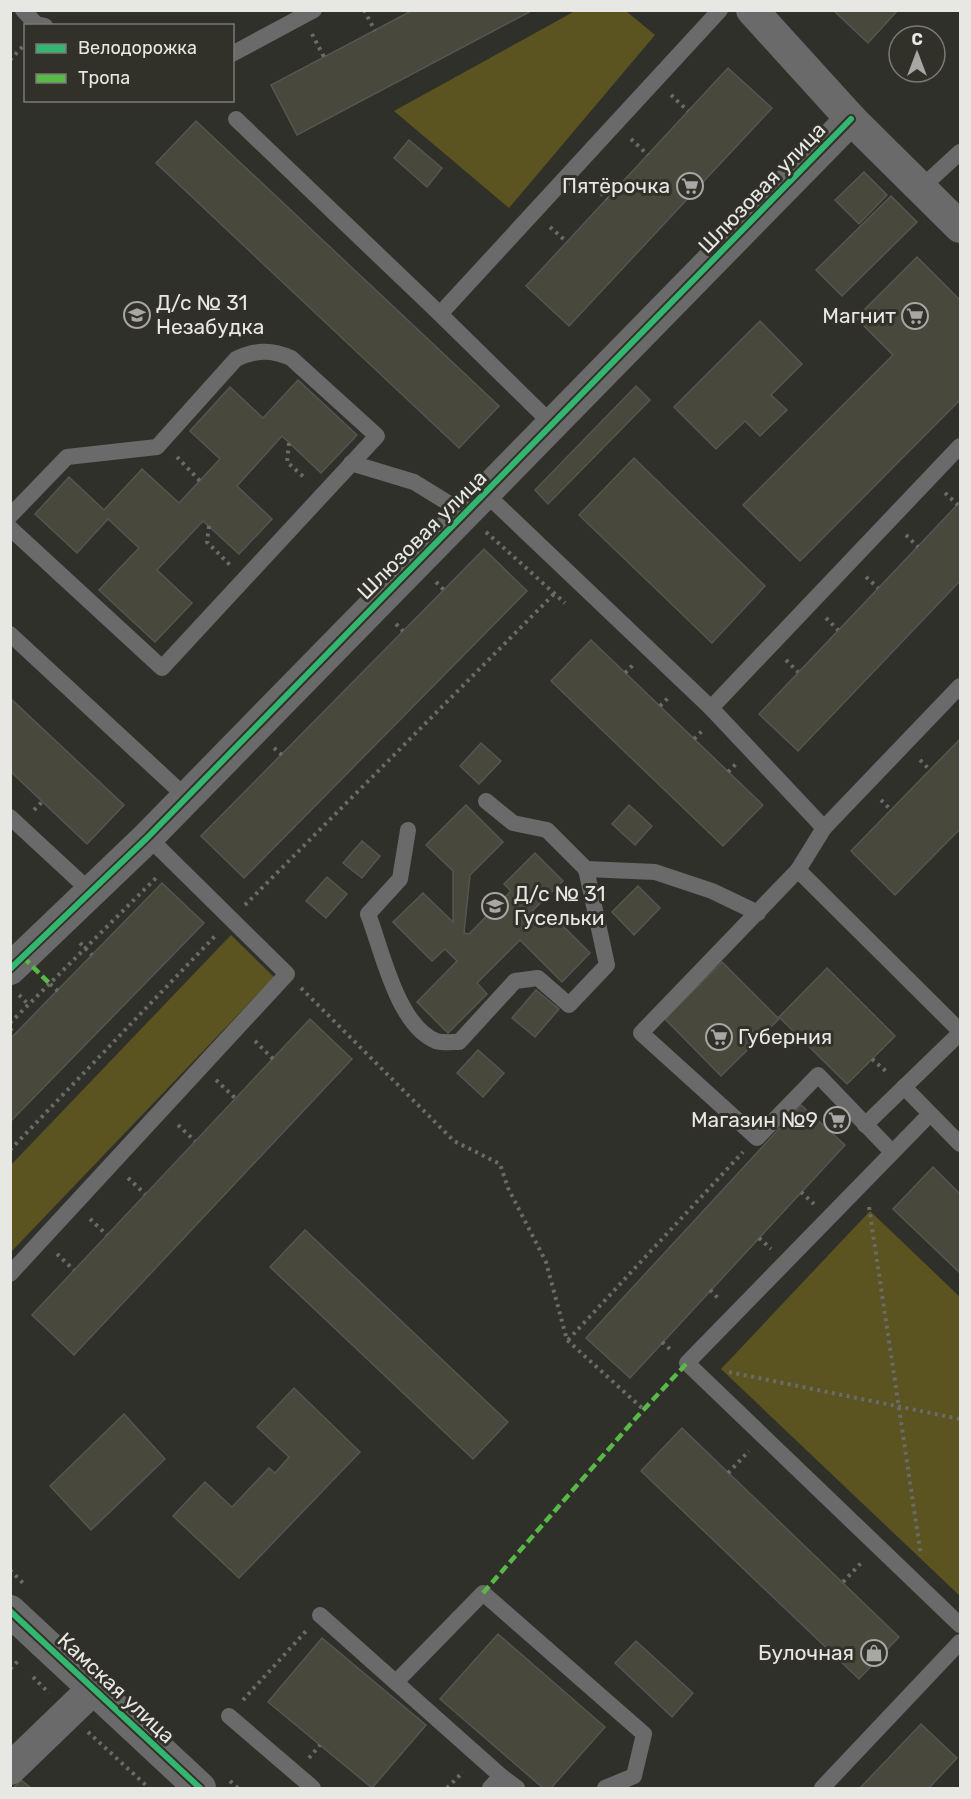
<svg xmlns="http://www.w3.org/2000/svg" width="971" height="1799" viewBox="0 0 971 1799" font-family="Rubik,sans-serif">
  <rect width="100%" height="100%" fill="#30302b"/>
  <g fill="#5b5421">
    <path d="M577,10l49,1 29,24 -146,173 -115,-97z"/>
    <path d="M231,935l43,42 -263,275v-87z"/>
    <path d="M870,1211l90,86v299l-239,-227z"/>
  </g>
  <g fill="#49483d" stroke="#555552" stroke-width="1.5">
    <path d="M413,10h120l-236,125 -26,-50z"/>
    <path d="M833,10h65l-30,33z"/>
    <path d="M728,68l44,40 -203,218 -43,-40z"/>
    <path d="M196,121l303,285 -40,42 -303,-285z"/>
    <path d="M409,140l33,28 -15,19 -33,-29z"/>
    <path d="M864,172l23,23 -28,29 -24,-24z"/>
    <path d="M891,196l26,26 -75,74 -26,-26z"/>
    <path d="M917,257l43,43v100l-160,161 -57,-56 150,-150 -37,-37z"/>
    <path d="M760,321l42,43 -31,31 16,15 -27,26 -15,-15 -29,28 -42,-42z"/>
    <path d="M298,380l59,55 -36,38 -39,-37 -45,50 35,33 -33,35 -36,-33 -46,49 35,33 -37,39 -56,-52 40,-42 -31,-29 -31,34 -42,-39 34,-37 35,33 38,-41 37,34 41,-44 -30,-28 40,-44 33,31z"/>
    <path d="M636,386l14,14 -102,104 -13,-14z"/>
    <path d="M634,458l131,128 -53,57 -133,-128z"/>
    <path d="M960,502v79l-162,170 -39,-37z"/>
    <path d="M484,549l43,42 -283,287 -43,-42z"/>
    <path d="M591,640l172,165 -40,41 -172,-165z"/>
    <path d="M10,698l114,107 -37,39 -77,-73z"/>
    <path d="M960,739v90l-65,66 -44,-44z"/>
    <path d="M481,743l20,18 -22,23 -19,-18z"/>
    <path d="M466,805l37,37 -33,33 -6,58 5,1 42,-43 -7,-7 31,-31 28,28 -36,35 12,11 13,-12 38,38 -28,29 -42,-42 -43,43 10,11 -39,39 -31,-31 40,-41 -12,-12 -13,12 -39,-39 30,-29 30,29v-51l-27,-26z"/>
    <path d="M629,805l23,21 -17,19 -23,-21z"/>
    <path d="M362,841l18,15 -18,22 -19,-15z"/>
    <path d="M327,877l20,17 -21,24 -20,-17z"/>
    <path d="M162,883l42,40 -194,199v-83z"/>
    <path d="M638,886l22,22 -26,27 -22,-23z"/>
    <path d="M722,962l57,57 -58,57 -56,-57z"/>
    <path d="M827,968l68,68 -48,48 -68,-67z"/>
    <path d="M536,990l23,19 -24,28 -23,-19z"/>
    <path d="M310,1019l42,40 -278,296 -42,-40z"/>
    <path d="M478,1050l26,23 -21,24 -26,-24z"/>
    <path d="M801,1105l44,40 -215,233 -44,-40z"/>
    <path d="M933,1167l27,27v79l-67,-64z"/>
    <path d="M305,1230l203,192 -35,37 -203,-192z"/>
    <path d="M294,1388l66,64 -121,126 -66,-62 32,-34 27,25 37,-39 6,5 14,-16 -32,-30z"/>
    <path d="M124,1414l41,45 -74,71 -41,-44z"/>
    <path d="M682,1428l217,209 -40,42 -218,-208z"/>
    <path d="M498,1634l107,93 -54,61h-8l-103,-89z"/>
    <path d="M322,1638l104,87 -54,63 -104,-86z"/>
    <path d="M636,1641l57,52 -21,24 -57,-54z"/>
    <path d="M921,1724l36,34 -28,30h-69z"/>
    <path d="M21,1780l10,8h-18z"/>
  </g>
  <g fill="none" stroke-linecap="round" stroke-linejoin="round">
    <g stroke="#6a6a69" stroke-width="4" stroke-dasharray="3 4.5" stroke-linecap="butt">
      <path d="M364,10l11,21"/>
      <path d="M312,34l12,23"/>
      <path d="M10,60l16,-17"/>
      <path d="M671,95l17,16"/>
      <path d="M631,139l17,16"/>
      <path d="M590,183l17,16"/>
      <path d="M550,227l17,15"/>
      <path d="M289,443l-2,19 19,17"/>
      <path d="M177,457l23,24"/>
      <path d="M945,493l13,12"/>
      <path d="M209,526l-2,16 23,23"/>
      <path d="M486,532l79,71"/>
      <path d="M906,535l12,12"/>
      <path d="M866,577l12,11"/>
      <path d="M436,582l8,8"/>
      <path d="M826,618l12,12"/>
      <path d="M396,624l7,7"/>
      <path d="M786,660l12,12"/>
      <path d="M625,673l8,-8"/>
      <path d="M660,706l8,-8"/>
      <path d="M694,739l8,-8"/>
      <path d="M274,748l8,7"/>
      <path d="M920,760l10,10"/>
      <path d="M728,772l8,-8"/>
      <path d="M881,800l10,10"/>
      <path d="M34,810l9,-9"/>
      <path d="M245,905l309,-311"/>
      <path d="M80,943l12,12"/>
      <path d="M50,984l8,7"/>
      <path d="M301,988l153,153 46,23 8,24 38,74 21,78 76,69"/>
      <path d="M19,995l10,10"/>
      <path d="M10,1023l148,-147"/>
      <path d="M10,1029l6,5"/>
      <path d="M255,1041l18,18"/>
      <path d="M872,1059l16,14"/>
      <path d="M216,1080l19,18"/>
      <path d="M178,1125l17,16"/>
      <path d="M10,1150l207,-216"/>
      <path d="M128,1178l17,16"/>
      <path d="M801,1192l13,12"/>
      <path d="M869,1207l52,349"/>
      <path d="M90,1219l17,16"/>
      <path d="M759,1238l12,11"/>
      <path d="M57,1254l17,16"/>
      <path d="M710,1290l9,9"/>
      <path d="M568,1340l175,-188"/>
      <path d="M662,1342l9,8"/>
      <path d="M729,1372l231,47"/>
      <path d="M728,1473l21,-22"/>
      <path d="M10,1570l15,15"/>
      <path d="M843,1582l20,-21"/>
      <path d="M10,1669l8,-8"/>
      <path d="M33,1677l16,16"/>
      <path d="M243,1700l64,-70"/>
      <path d="M88,1732l61,56"/>
      <path d="M309,1758l11,-13"/>
      <path d="M230,1781l8,7"/>
      <path d="M447,1788l16,-16"/>
    </g>
    <g stroke="#6b6a6a" stroke-width="16">
      <path d="M23,10l13,14 9,2"/>
      <path d="M232,54l82,-44"/>
      <path d="M236,119l204,195 280,-304"/>
      <path d="M921,188l39,-36"/>
      <path d="M440,314l113,111"/>
      <path d="M351,463l63,19 52,32"/>
      <path d="M486,494l225,214 249,-262"/>
      <path d="M10,516l57,-59 90,-10 79,-88c19,-9 35,-10 55,-1l86,78 -215,232 -152,-140"/>
      <path d="M10,634l176,163"/>
      <path d="M711,708l113,120 136,-142"/>
      <path d="M486,801l27,22 34,7 39,39"/>
      <path d="M10,817l81,75"/>
      <path d="M824,828l-26,42 162,161"/>
      <path d="M408,830l-8,49 -32,35c14,36 29,111 68,127 7,2 17,1 23,1l56,-61 23,-3 31,27 38,-40 -21,-96 69,3 57,19 46,22"/>
      <path d="M798,870l-157,163 116,105 61,-63 74,77"/>
      <path d="M904,1087l56,57"/>
      <path d="M930,1114l-243,249 273,262"/>
      <path d="M865,1125l95,-92"/>
      <path d="M10,1274l277,-300 -139,-137"/>
      <path d="M320,1615l181,161"/>
      <path d="M397,1681l86,-88 161,141 -10,42 -29,12"/>
      <path d="M229,1716l84,72"/>
      <path d="M490,1788l11,-12 16,12"/>
      <path d="M822,1788l138,-146"/>
    </g>
    <g stroke="#6b6a6a" stroke-width="32">
      <path d="M752,10l99,109 109,108"/>
      <path d="M10,969l138,-132 703,-718"/>
      <path d="M10,1611l190,177"/>
      <path d="M10,1769l83,-80"/>
    </g>
    <g stroke="#58b947" stroke-width="4.5" stroke-dasharray="9 4.5" stroke-linecap="butt">
      <path d="M23,957l27,27"/>
      <path d="M483,1593l152,-174 52,-56"/>
    </g>
    <defs>
      <g id="cycleway">
        <path d="M10,969l138,-132 703,-718"/>
        <path d="M10,1611l190,177"/>
      </g>
    </defs>
    <use href="#cycleway" stroke="#31312a" stroke-width="10"/>
    <use href="#cycleway" stroke="#33b770" stroke-width="6"/>
  </g>
  <defs>
    <symbol id="supermarket-ring" viewBox="-11 -11 22 22"><circle r="9.5" fill="#31312a" stroke="#a7a7a3" stroke-width="1.5"/><path d="M-6-5.5h2.5l.6 2H6L4.5 2H-2.5L-4.4-4H-6ZM-1.5 3.2a1.3 1.3 0 1 0 .1 0ZM3 3.2a1.3 1.3 0 1 0 .1 0Z" fill="#a7a7a3"/></symbol>
    <symbol id="school-ring" viewBox="-11 -11 22 22"><circle r="9.5" fill="#31312a" stroke="#a7a7a3" stroke-width="1.5"/><path d="M0-5L7-2L0 1L-7-2ZM-4 1L0 2.5L4 1V4Q0 6-4 4Z" fill="#a7a7a3"/></symbol>
    <symbol id="shop-ring" viewBox="-11 -11 22 22"><circle r="9.5" fill="#31312a" stroke="#a7a7a3" stroke-width="1.5"/><path d="M-5-2.5h2.3a2.7 3.5 0 0 1 5.4 0H5L5.5 6h-11ZM-1.5-2.5h3a1.5 2.3 0 0 0-3 0Z" fill="#a7a7a3"/></symbol>
  </defs>
  <g fill-rule="evenodd">
    <use href="#supermarket-ring" x="675" y="171" width="30" height="30"/>
    <use href="#school-ring" x="122" y="300" width="30" height="30"/>
    <use href="#supermarket-ring" x="900" y="301" width="30" height="30"/>
    <use href="#school-ring" x="480" y="891" width="30" height="30"/>
    <use href="#supermarket-ring" x="704" y="1022" width="30" height="30"/>
    <use href="#supermarket-ring" x="822" y="1105" width="30" height="30"/>
    <use href="#shop-ring" x="859" y="1638" width="30" height="30"/>
  </g>
  <g text-anchor="middle" stroke-width="6" stroke-linejoin="round" paint-order="stroke">
    <g font-size="21" fill="#e7e7e3" stroke="#31312a" text-anchor="end">
      <text x="670" y="193">Пятёрочка</text>
      <text x="156" y="310" text-anchor="start">Д/с № 31<tspan x="156" dy="24">Незабудка</tspan></text>
      <text x="896" y="323">Магнит</text>
      <text x="514" y="901" text-anchor="start">Д/с № 31<tspan x="514" dy="24">Гусельки</tspan></text>
      <text x="738" y="1044" text-anchor="start">Губерния</text>
      <text x="818" y="1127">Магазин №9</text>
      <text x="854" y="1660">Булочная</text>
    </g>
    <g font-size="21" fill="#e7e7e3" stroke="#31312a">
      <text transform="translate(762 188) rotate(-46)" y="7">Шлюзовая улица</text>
      <text transform="translate(422 535) rotate(-45)" y="7">Шлюзовая улица</text>
      <text transform="translate(116 1688) rotate(43)" y="7">Камская улица</text>
    </g>
  </g>
  <rect width="971" height="1799" fill="none" stroke="#e7e7e3" stroke-width="24"/>
  <rect x="24" y="24" width="210" height="78" fill="#31312a" stroke="#7a7a74" stroke-width="1.5"/>
  <rect x="36" y="44" width="30" height="9" fill="#33b770" stroke="#7a7a74" stroke-width="1.5"/>
  <text x="78" y="54" font-size="18" fill="#e7e7e3">Велодорожка</text>
  <rect x="36" y="74" width="30" height="9" fill="#58b947" stroke="#7a7a74" stroke-width="1.5"/>
  <text x="78" y="84" font-size="18" fill="#e7e7e3">Тропа</text>
  <g transform="translate(917 54)"><circle r="28" fill="#31312a" stroke="#7a7a74" stroke-width="1.5"/>
  <path d="M0-4.5L10 22L0 15L-10 22Z" fill="#a7a7a3"/>
  <text y="-9" font-size="16" font-weight="bold" text-anchor="middle" fill="#e7e7e3">С</text>
  </g>
</svg>
